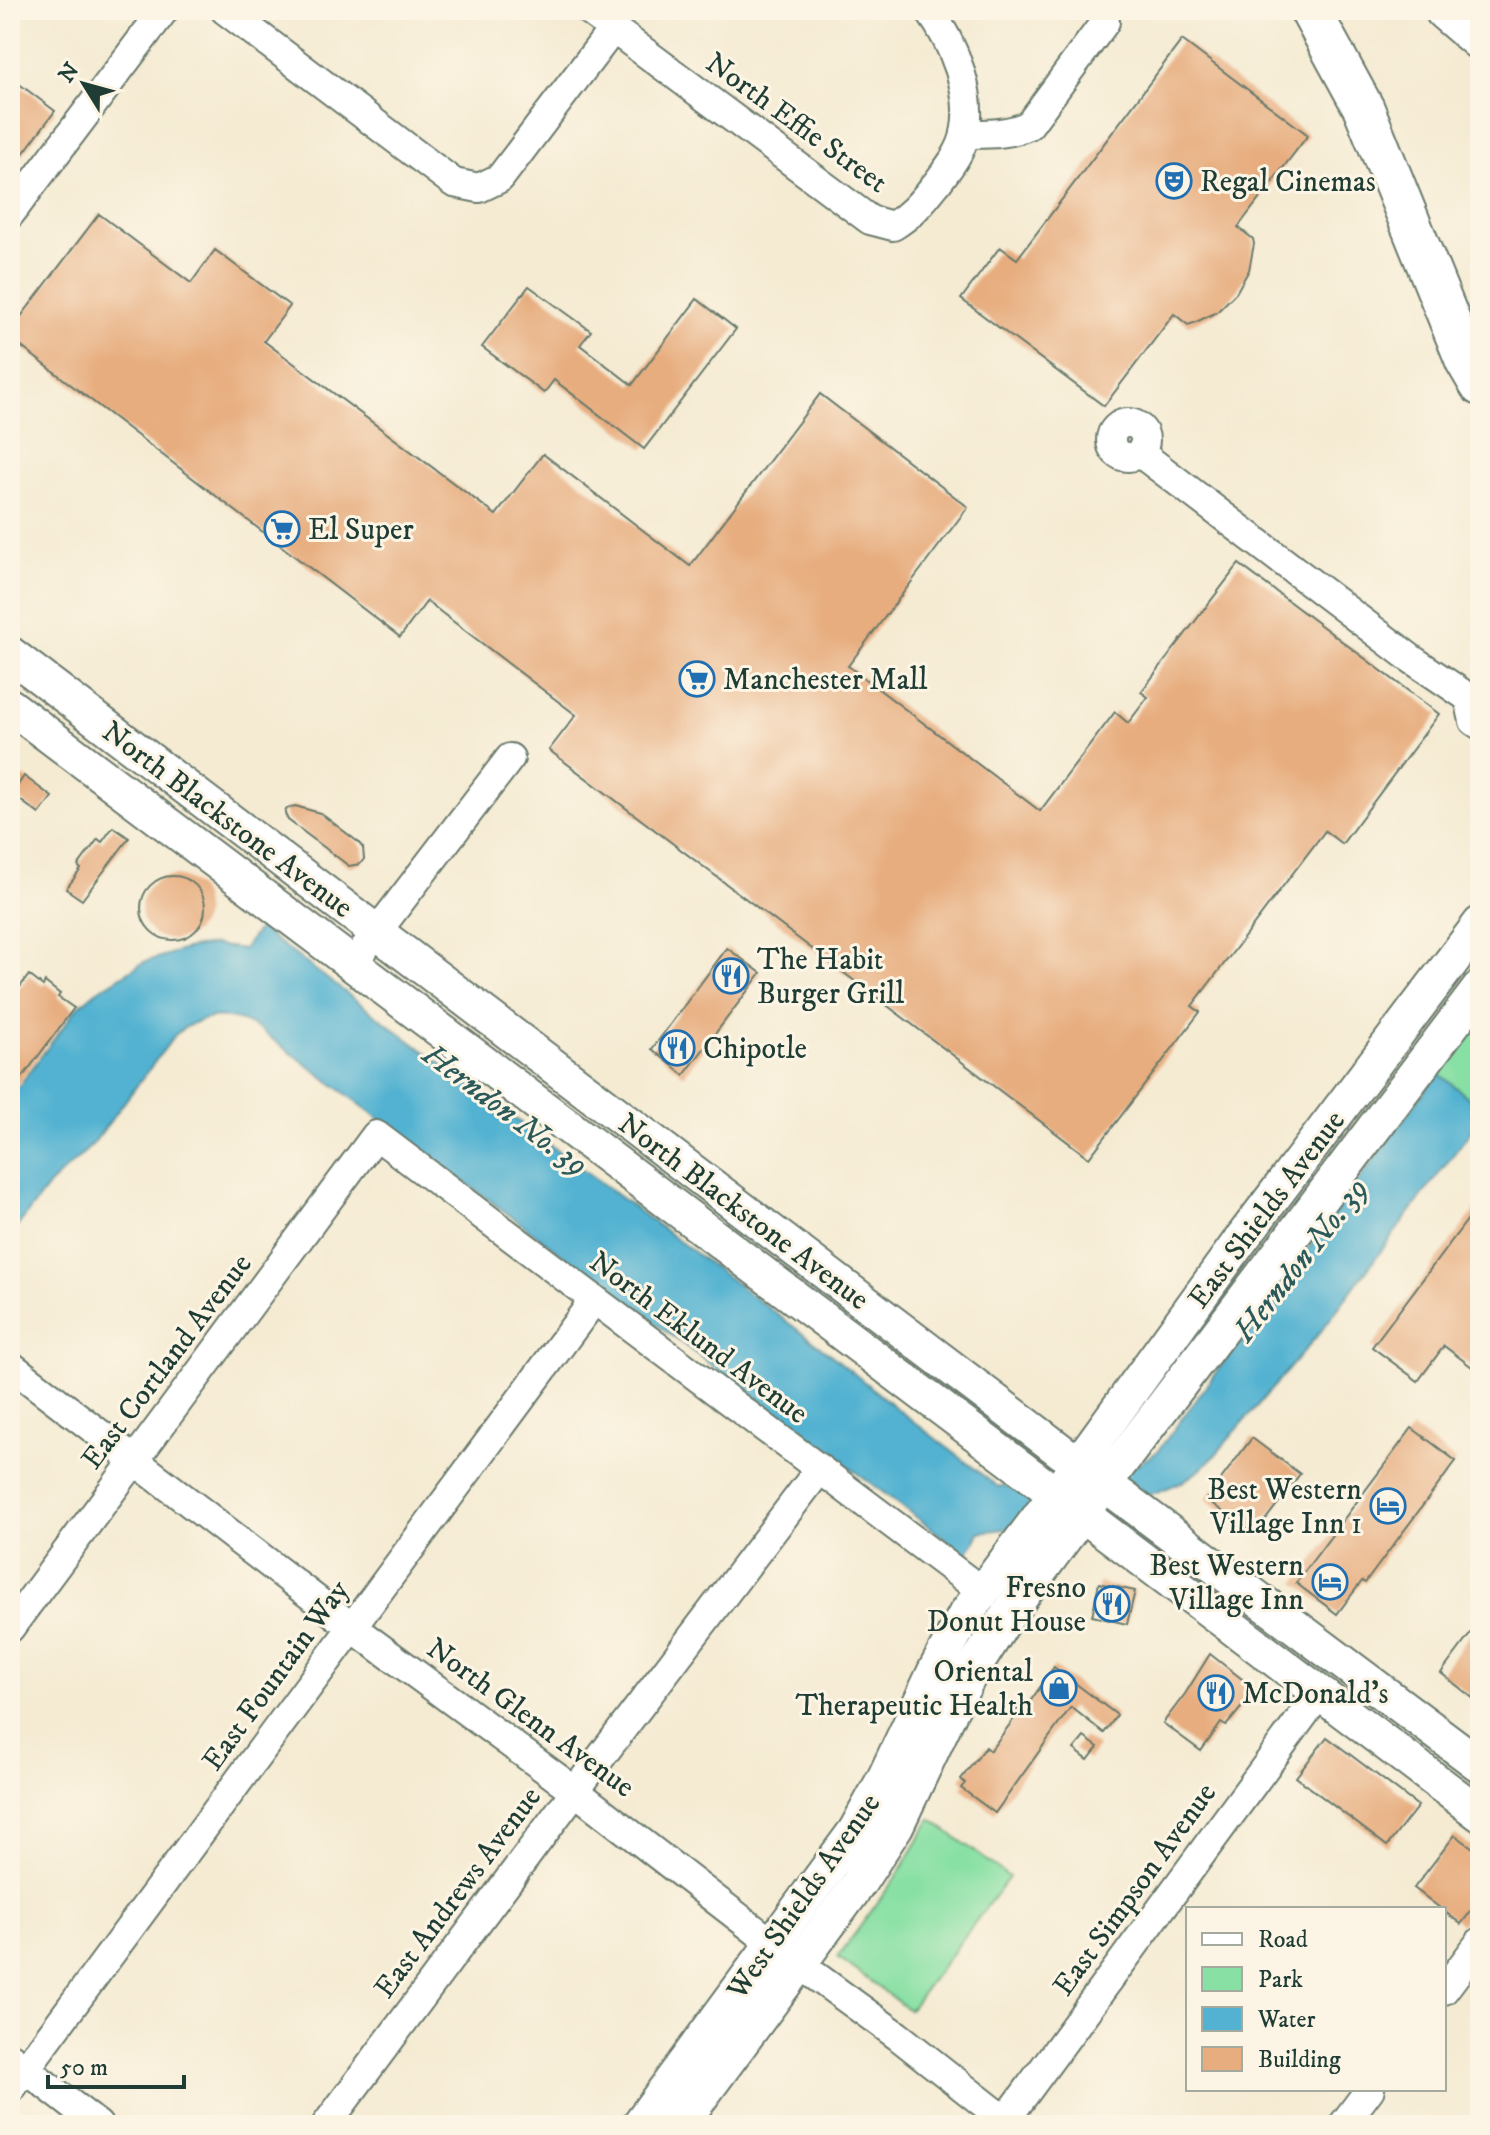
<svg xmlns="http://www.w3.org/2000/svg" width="1490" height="2135" viewBox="0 0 1490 2135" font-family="'IM FELL DW Pica',serif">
  <rect width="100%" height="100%" fill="#fcf5e5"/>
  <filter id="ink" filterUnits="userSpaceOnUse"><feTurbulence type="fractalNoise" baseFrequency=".0125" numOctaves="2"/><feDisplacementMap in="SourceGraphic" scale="16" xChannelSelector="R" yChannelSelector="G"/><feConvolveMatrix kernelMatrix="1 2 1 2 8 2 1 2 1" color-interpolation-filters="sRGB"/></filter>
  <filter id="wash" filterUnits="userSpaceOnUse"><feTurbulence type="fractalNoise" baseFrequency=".006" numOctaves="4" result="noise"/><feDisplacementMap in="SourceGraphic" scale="32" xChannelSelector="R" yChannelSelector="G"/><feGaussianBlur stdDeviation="1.8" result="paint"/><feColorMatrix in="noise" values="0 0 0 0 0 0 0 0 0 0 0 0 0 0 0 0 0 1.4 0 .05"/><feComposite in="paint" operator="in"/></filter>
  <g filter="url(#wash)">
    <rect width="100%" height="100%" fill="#f5ebd3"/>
    <g fill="#88e0a4" stroke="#548e6c" stroke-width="2">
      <path d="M1480,1018v89l-42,-34z"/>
      <path d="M931,1819l78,58 -100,133 -71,-53 61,-84z"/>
    </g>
    <path fill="#53b2d1" stroke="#397882" stroke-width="2" d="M259,928l570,425 67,55 101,78 35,4 102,-24 23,-14 281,-379 42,34v12l-159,212 -110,129 -14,12 -15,10 -96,38 -107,12 -5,12 -8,10 -706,-524c-28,-18 -59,-17 -85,5l-83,110 -42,39 -40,52v-138l67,-90 19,-16 48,-30 45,-14 25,-3 29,4z"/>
    <g id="blocks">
      <g fill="#e7ad7f">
        <path d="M1182,40l126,95 -70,92 15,12 1,5 -5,26 -13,23 -19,19 -23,11 -6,2 -14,-11 -70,92 -143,-107 39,-52 17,12z"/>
        <path d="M10,77l45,34 -45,60z"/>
        <path d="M99,214l92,69 24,-33 75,56 -26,35 232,174 47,-61 147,112 130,-172 148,113 -120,159 192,145 75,-99 13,11 20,-26 -7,-5 98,-128 200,150 -97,130 -17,-13 -133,175 8,6 -111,146 -540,-408 27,-35 -134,-102 -15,-12 -27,36 -390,-299v-7z"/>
        <path d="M529,286l62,45 -11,14 52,40 65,-86 39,30 -92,120 -90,-69 -10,13 -62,-46z"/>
        <path d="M24,776l28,21 -13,17 -27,-20z"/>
        <path d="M295,806l25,7 38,29 5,6 1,11 -4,5 -11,2 -61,-46 -3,-6 1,-5z"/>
        <path d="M113,827l16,11 -47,62 -16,-11 15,-20 -3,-3 20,-27 4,3z"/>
        <circle cx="173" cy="908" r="32"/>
        <path d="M727,948l34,25 -77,102 -32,-26z"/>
        <path d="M29,975l14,11 2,-4 15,12 -2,3 16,11 -64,86v-94z"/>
        <path d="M1480,1203v170l-36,-27 -26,35 -46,-34z"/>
        <path d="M1412,1428l44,33 -91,122 -3,-2 -25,33 -41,-31z"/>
        <path d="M1252,1438l48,36 -46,61 -48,-36z"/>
        <path d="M1099,1583l36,8 -8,33 -35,-8z"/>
        <path d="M1480,1621v70l-6,8 -33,-26z"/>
        <path d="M1210,1654l46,36 -30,36 -5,-3 -20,28 -38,-28 22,-29z"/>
        <path d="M1054,1667l63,48 -13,18 -33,-26 -76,106 -34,-25 4,-5 -4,-4 25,-32 4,4 23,-31 -2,-2 9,-12 5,3z"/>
        <path d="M1084,1737l14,10 -10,13 -14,-11z"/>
        <path d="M1327,1737l91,69 -31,40 -91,-69z"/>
        <path d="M1455,1835l25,18v46l-19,25 -47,-36z"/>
      </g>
    </g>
  </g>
  <g filter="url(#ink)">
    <use href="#blocks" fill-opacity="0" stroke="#6a7a6c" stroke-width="2"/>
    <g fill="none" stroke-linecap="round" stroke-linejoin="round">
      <defs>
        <g id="minor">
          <path d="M225,10l229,173 25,5 21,-10 113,-149"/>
          <path d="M588,10l282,210 23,6c21,-13 28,-24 44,-43 11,-15 24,-30 28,-49 9,-41 -12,-91 -36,-124"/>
          <path d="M965,134c23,0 42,1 64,-9l76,-103"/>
          <path d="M10,214l154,-204"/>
          <circle cx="1128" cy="440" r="17"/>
          <path d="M1140,453l270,205 59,40 11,-1"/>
          <path d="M1469,698l5,23 6,4"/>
          <path d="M353,963l157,-205"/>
          <path d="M10,1365l343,263 222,163 224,173 99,72 113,89"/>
          <path d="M10,1628l366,-493 607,457"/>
          <path d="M1444,1990l36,-48"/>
          <path d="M10,2057l88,68"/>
          <path d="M10,2090l584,-790"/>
          <path d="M326,2125l249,-334 244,-321"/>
          <path d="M1002,2125l317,-431"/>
          <path d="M1343,2125l27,-36"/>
        </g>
        <g id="major">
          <path d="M10,654l1068,810 402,301"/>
          <path d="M10,706c490,369 978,741 1470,1108"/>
          <path d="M639,2125l217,-295 28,-51 51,-108 30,-56 90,-119 185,-255 240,-317"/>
          <path d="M680,2125l179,-242 37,-57 54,-114 19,-36 40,-63 96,-130 375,-495"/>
        </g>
        <g id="highway">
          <path d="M1310,10l54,99 102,252 14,24"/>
          <path d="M1445,10l35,30"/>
        </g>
      </defs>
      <use href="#minor" stroke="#6a7a6c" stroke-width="32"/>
      <use href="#major" stroke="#6a7a6c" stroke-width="38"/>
      <use href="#highway" stroke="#6a7a6c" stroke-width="44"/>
      <use href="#minor" stroke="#fff" stroke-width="28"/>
      <use href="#major" stroke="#fff" stroke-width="34"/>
      <use href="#highway" stroke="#fff" stroke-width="40"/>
    </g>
  </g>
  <defs>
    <symbol id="theatre-ring" viewBox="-11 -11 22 22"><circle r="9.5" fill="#fcf5e5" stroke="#1f6fb2" stroke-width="1.5"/><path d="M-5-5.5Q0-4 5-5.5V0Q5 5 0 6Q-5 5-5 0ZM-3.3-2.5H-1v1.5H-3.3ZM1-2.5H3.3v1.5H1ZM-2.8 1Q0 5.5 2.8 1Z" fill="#1f6fb2"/></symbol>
    <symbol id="supermarket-ring" viewBox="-11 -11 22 22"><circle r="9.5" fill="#fcf5e5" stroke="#1f6fb2" stroke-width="1.5"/><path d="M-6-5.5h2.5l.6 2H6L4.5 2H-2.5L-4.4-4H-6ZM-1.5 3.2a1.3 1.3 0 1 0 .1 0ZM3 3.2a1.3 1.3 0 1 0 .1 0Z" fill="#1f6fb2"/></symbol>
    <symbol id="restaurant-ring" viewBox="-11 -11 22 22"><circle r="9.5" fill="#fcf5e5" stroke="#1f6fb2" stroke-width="1.5"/><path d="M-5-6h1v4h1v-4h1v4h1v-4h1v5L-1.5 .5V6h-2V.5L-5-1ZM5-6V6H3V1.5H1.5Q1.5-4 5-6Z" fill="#1f6fb2"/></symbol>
    <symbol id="hotel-ring" viewBox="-11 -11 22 22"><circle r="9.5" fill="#fcf5e5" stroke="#1f6fb2" stroke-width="1.5"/><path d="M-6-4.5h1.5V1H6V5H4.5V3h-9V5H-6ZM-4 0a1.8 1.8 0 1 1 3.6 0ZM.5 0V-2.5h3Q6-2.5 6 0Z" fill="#1f6fb2"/></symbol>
    <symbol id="shop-ring" viewBox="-11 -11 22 22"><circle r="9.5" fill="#fcf5e5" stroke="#1f6fb2" stroke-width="1.5"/><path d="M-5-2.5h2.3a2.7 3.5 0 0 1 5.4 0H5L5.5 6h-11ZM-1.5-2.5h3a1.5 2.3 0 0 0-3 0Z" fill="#1f6fb2"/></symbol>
  </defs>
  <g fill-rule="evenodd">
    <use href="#theatre-ring" x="1154" y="161" width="40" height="40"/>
    <use href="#supermarket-ring" x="262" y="509" width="40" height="40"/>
    <use href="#supermarket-ring" x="677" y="659" width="40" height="40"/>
    <use href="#restaurant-ring" x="711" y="956" width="40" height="40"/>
    <use href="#restaurant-ring" x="657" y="1028" width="40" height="40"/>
    <use href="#hotel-ring" x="1368" y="1486" width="40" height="40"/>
    <use href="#hotel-ring" x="1310" y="1562" width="40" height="40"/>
    <use href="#restaurant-ring" x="1092" y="1584" width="40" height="40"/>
    <use href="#shop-ring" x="1039" y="1668" width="40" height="40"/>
    <use href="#restaurant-ring" x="1196" y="1673" width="40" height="40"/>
  </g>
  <g text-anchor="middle" stroke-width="6" stroke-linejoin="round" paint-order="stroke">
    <g font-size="30" fill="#1f3d34" stroke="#fcf5e5">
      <text transform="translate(797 122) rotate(36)" y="10">North Effie Street</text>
      <text transform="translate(228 819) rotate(37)" y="10">North Blackstone Avenue</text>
      <text transform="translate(1266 1209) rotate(-53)" y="10">East Shields Avenue</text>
      <text transform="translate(744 1211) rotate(37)" y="10">North Blackstone Avenue</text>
      <text transform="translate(699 1337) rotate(37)" y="10">North Eklund Avenue</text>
      <text transform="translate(166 1361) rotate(-53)" y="10">East Cortland Avenue</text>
      <text transform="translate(275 1675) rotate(-54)" y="10">East Fountain Way</text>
      <text transform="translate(531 1717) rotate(36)" y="10">North Glenn Avenue</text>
      <text transform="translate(1134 1889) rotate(-54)" y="10">East Simpson Avenue</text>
      <text transform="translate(457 1892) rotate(-53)" y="10">East Andrews Avenue</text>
      <text transform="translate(803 1896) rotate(-55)" y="10">West Shields Avenue</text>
    </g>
    <g font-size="30" fill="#1f3d34" stroke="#fcf5e5" text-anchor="start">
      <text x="1200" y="191">Regal Cinemas</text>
      <text x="308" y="539">El Super</text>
      <text x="723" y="689">Manchester Mall</text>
      <text x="757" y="969">The Habit<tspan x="757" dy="34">Burger Grill</tspan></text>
      <text x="703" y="1058">Chipotle</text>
      <text x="1362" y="1499" text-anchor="end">Best Western<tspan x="1362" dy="34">Village Inn 1</tspan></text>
      <text x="1304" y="1575" text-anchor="end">Best Western<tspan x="1304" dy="34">Village Inn</tspan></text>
      <text x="1086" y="1597" text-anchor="end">Fresno<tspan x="1086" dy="34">Donut House</tspan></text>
      <text x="1033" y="1681" text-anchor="end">Oriental<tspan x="1033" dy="34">Therapeutic Health</tspan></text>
      <text x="1242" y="1703">McDonald's</text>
    </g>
    <g font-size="32" font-style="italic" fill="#2c5a5b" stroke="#fcf5e5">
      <text transform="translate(506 1109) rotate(37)" y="11">Herndon No. 39</text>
      <text transform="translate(1300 1259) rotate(-52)" y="11">Herndon No. 39</text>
    </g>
  </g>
  <rect width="1490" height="2135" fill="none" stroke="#fcf5e5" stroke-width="40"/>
  <rect x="1186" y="1907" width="260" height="184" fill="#fcf5e5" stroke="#a4ab9e" stroke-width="2"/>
  <rect x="1202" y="1933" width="40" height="12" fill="#ffffff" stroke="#a4ab9e" stroke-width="2"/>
  <text x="1258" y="1947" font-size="24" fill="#1f3d34">Road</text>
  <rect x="1202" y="1967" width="40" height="24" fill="#88e0a4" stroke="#a4ab9e" stroke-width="2"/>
  <text x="1258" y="1987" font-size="24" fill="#1f3d34">Park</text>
  <rect x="1202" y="2007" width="40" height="24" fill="#53b2d1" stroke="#a4ab9e" stroke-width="2"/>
  <text x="1258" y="2027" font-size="24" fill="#1f3d34">Water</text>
  <rect x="1202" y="2047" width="40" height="24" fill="#e7ad7f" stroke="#a4ab9e" stroke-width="2"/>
  <text x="1258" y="2067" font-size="24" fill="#1f3d34">Building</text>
  <g transform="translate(84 84) rotate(307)" stroke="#fcf5e5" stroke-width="6" paint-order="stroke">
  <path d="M0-6L14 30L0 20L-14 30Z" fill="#1f3d34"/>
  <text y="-12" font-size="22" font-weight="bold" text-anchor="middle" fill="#1f3d34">N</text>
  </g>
  <path d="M48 2075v12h136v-12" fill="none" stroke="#1f3d34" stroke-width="4"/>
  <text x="60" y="2075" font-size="24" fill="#1f3d34" stroke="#fcf5e5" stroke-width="6" paint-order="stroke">50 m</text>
</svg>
